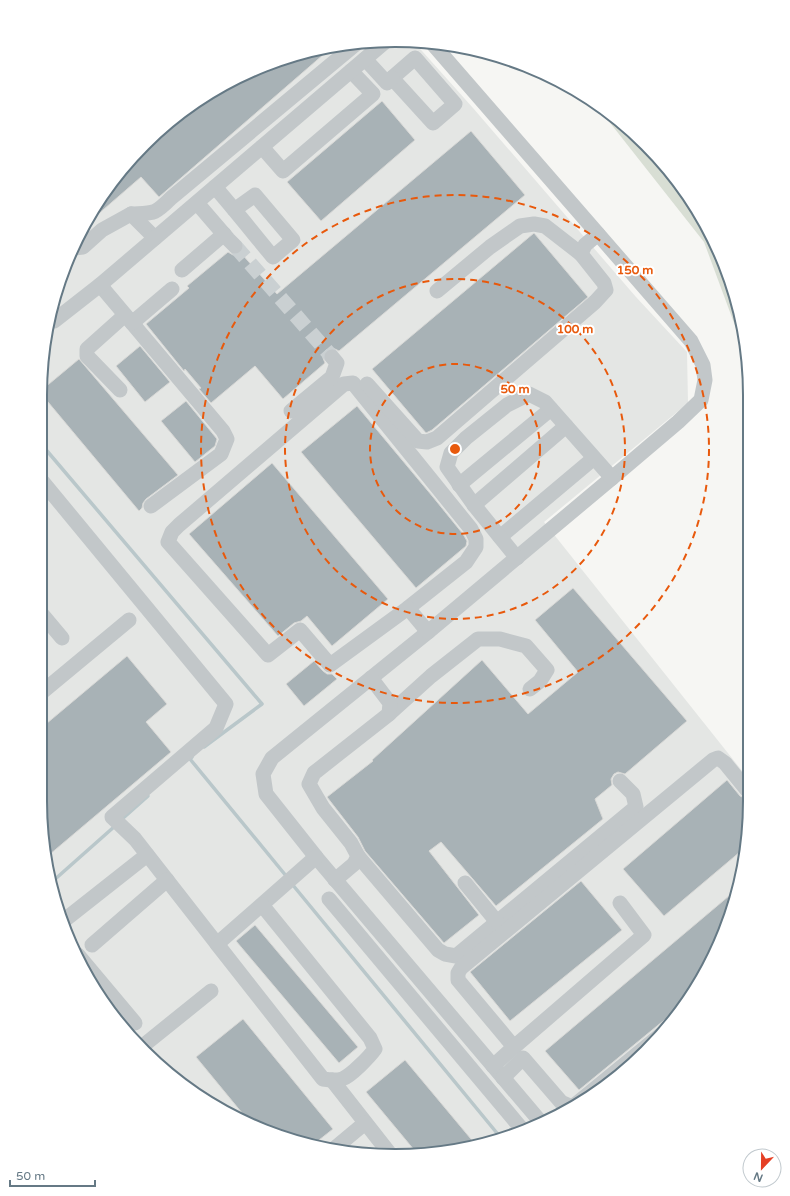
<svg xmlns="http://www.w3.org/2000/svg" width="790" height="1196" viewBox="0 0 790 1196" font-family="'Varela Round',sans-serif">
  <rect width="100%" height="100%" fill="#f6f6f3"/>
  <path fill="#e4e6e4" d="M372,41l42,1 59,66 163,189 51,55 1,51 -144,119 203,255v70l-24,90 -61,98 -70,61 -105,48 -115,11 -91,-18 -102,-54 -79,-85 -41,-83 -19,-114 3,-453 24,-89 61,-98 51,-48 59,-36 65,-25z"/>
  <path fill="#d8ded4" d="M596,105l33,23 47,51 37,59 25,65 9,55 -43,-116z"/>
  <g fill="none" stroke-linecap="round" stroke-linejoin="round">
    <g stroke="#b9c7ca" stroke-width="3.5">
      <path d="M42,445l220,259 -58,43"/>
      <path d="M192,757l-2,2 97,118"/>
      <path d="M121,820l27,-24"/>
      <path d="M53,881l62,-55"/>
      <path d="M292,884l209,254"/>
    </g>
  </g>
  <g fill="#a8b2b6" stroke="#d8d8d6">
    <path d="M331,48l-172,149 -18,-20 -45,39 -1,-2 33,-53 51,-47 59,-37 65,-25z"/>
    <path d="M382,101l33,39 -94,81 -34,-39z"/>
    <path d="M471,131l54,64 -186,156 -4,-2 -4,-1 -5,2 -3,4v4l2,5 -42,36 -28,-33 -44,37 -12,-14 2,-1 -16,-19 -1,2 -38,-47 43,-36 -2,-2 41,-34 5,3 8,-2 36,41z"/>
    <path d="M534,233l54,64 -156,133 -6,3 -54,-64z"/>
    <path d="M140,346l30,36 -25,20 -29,-36z"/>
    <path d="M79,359l99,116 -32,24 -3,4 -1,5 -3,3 -96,-115v-7z"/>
    <path d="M186,401l31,38 -2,7 -20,16 -34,-41z"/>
    <path d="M357,406l76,91 30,37 4,7 -1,5 -50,42 -115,-136z"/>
    <path d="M272,463l116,136 -56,47 -25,-30 -6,5 -7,2 -16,13 -89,-102z"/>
    <path d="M573,588l114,133 -62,53 -7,-2 -4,2 -3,5 1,6 -17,14 8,20 -107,87 -55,-64 -12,9 50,64 -35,28 -79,-92 -7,-14 -31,-40 46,-36 -1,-1 110,-100 46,54 50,-42 -43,-52z"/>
    <path d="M127,656l40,48 -21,18 25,30 -122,103 -9,-54v-72z"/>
    <path d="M314,661l9,10 4,3h5l5,5 -33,27 -18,-22z"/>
    <path d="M727,780l13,16 7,3v47l-83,70 -41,-47z"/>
    <path d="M581,881l41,49 -112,91 -40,-49z"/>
    <path d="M736,890l-13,47 -44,71 -100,82 -34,-39z"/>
    <path d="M255,925l103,122 -19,16 -103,-122z"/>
    <path d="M243,1019l90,110 -19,15 -33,-7 -34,-18 -51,-62z"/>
    <path d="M405,1060l71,85 -61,6 -49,-59z"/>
  </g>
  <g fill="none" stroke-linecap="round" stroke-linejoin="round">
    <path stroke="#cad0d2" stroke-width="15" stroke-dasharray="15 8" stroke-linecap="butt" d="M235,246l97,111"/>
    <g stroke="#c2c7c9" stroke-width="15">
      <path d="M432,43l259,298 12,24 2,15 -4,20 -23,22 -66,56 -184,154 -156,126 -9,16 3,20 50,63 223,263"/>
      <path d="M415,58l40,46 -22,19 -41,-45z"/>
      <path d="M365,59l22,24 5,-5"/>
      <path d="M262,147l21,24 90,-77 -22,-23"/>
      <path d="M215,187c20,23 39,47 58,70l20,-17 -38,-45 -21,15"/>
      <path d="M197,203l31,36 7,7"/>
      <path d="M131,214c23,-1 23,1 40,-16l186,-155"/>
      <path d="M74,248l9,-1 19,-17 29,-16 24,24"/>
      <path d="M182,270l42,-36"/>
      <path d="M100,285l123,146 4,8 -6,15 -70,52"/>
      <path d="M437,291l53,-44 30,-21 14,-2 11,2 36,28"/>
      <path d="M54,321l46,-36 286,-244"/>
      <path d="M132,323l40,-34"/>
      <path d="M353,383l118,146 5,10v8l-10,15 -58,46 -78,57 -30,-35 -32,25 -100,-113 4,-10 7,-7 158,-135 7,-6z"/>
      <path d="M367,384l51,57 9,1 10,-4 158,-136 11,-12 -2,-7 -23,-29 4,-9 13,-11"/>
      <path d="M120,390l-33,-34v-7l38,-34"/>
      <path d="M291,411l41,-34 5,-14 -5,-6"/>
      <path d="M42,481l184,223 -10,24 -104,89 23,22 82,105 99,-87"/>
      <path d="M459,485l92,-76"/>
      <path d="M474,505l92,-79"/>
      <path d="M500,537l94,-79"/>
      <path d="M517,558l-43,-53 -27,-38 4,-14 15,-15 41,-33 22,-11 16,8 67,76"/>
      <path d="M408,608l20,24"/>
      <path d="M41,613l21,25"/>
      <path d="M41,693l88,-73"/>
      <path d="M389,714l42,-38 47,-37h22l26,7 21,24 -7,11 -10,8"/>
      <path d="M358,856l80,94 7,4 11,2 180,-149 -3,-13 -13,-13"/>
      <path d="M335,880l19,-16 4,-8 -7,-13 -28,-35 -14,-24 5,-11 75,-59 1,-11 -19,-25"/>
      <path d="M465,883l32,39"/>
      <path d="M329,899l192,229"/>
      <path d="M62,922l85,-67"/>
      <path d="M217,944l106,135c6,1 13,2 19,0 9,-3 28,-23 33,-30l-5,-11 -108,-133"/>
      <path d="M92,945l75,-65"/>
      <path d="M78,955l57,68"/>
      <path d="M144,1045l67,-54"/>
      <path d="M514,1047l-56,-67v-7l3,-5 252,-208 5,-2 7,5 22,27"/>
      <path d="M493,1066l21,-19 130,-112 -24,-32"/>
      <path d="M503,1078l20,-20 38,44 9,4"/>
      <path d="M332,1080l58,74"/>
      <path d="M576,1104l88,-72"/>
      <path d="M335,1148l30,-25"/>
    </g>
  </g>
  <g fill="none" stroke="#e8590c" stroke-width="2" stroke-dasharray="7 5">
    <circle cx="455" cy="449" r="85"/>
    <circle cx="455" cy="449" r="170"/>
    <circle cx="455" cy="449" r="254"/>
  </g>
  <path d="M0 0H790V1196H0ZM395 47H395A348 348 0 0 1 743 395V801A348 348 0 0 1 395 1149H395A348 348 0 0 1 47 801V395A348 348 0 0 1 395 47Z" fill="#fff" fill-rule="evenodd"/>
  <path fill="none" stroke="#657985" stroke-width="2" d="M395 47H395A348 348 0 0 1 743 395V801A348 348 0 0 1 395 1149H395A348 348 0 0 1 47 801V395A348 348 0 0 1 395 47Z"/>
  <circle cx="455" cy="449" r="6" fill="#e8590c" stroke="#fff" stroke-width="2"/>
  <g font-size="12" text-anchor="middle" font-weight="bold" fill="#e8590c" stroke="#fff" stroke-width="4" stroke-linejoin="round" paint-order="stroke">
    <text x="635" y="274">150 m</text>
    <text x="575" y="333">100 m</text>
    <text x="515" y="393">50 m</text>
  </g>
  <g transform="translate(762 1168) rotate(202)"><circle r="19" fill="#ffffff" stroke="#c1c9ce"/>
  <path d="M0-3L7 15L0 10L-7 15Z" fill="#e53f24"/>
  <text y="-6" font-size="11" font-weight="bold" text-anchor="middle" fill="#657985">N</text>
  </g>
  <path d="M10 1180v6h85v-6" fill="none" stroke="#657985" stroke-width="2"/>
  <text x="16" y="1180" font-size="12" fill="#657985" stroke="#ffffff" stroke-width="3" paint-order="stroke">50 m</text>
</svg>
